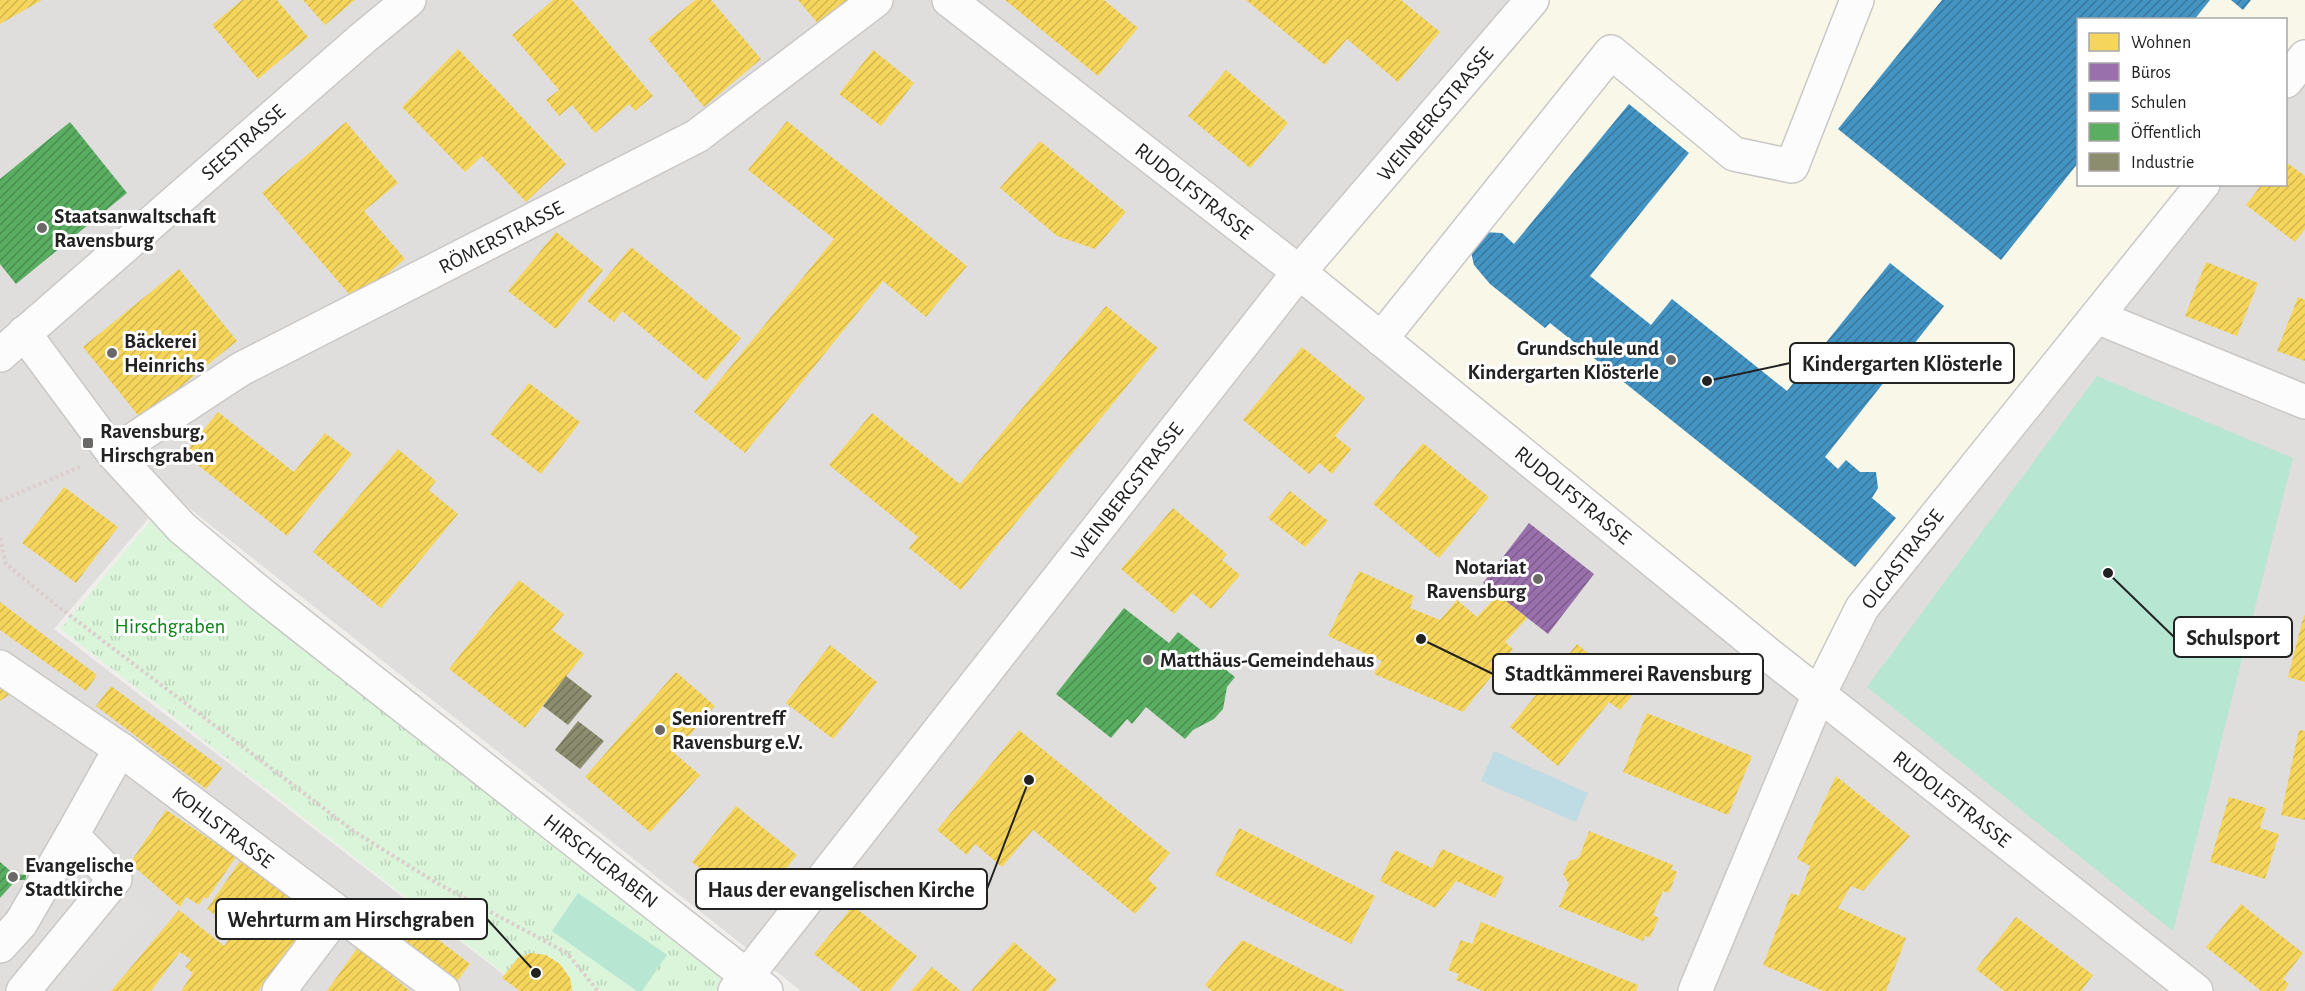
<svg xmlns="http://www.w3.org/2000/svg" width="2305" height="991" viewBox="0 0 2305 991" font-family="'Alegreya Sans',sans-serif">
  <defs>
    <pattern id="park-tufts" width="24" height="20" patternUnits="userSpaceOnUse" patternTransform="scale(1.5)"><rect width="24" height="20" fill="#daf5da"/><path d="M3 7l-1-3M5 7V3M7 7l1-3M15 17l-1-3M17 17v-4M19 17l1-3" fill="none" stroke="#bbd2bb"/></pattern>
    <pattern id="homes-hatch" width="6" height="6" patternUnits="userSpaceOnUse" patternTransform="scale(1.5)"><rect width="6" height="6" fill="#f6d55c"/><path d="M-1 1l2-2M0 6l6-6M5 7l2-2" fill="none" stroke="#d3b750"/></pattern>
    <pattern id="offices-hatch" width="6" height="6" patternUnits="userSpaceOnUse" patternTransform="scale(1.5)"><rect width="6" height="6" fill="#9970ab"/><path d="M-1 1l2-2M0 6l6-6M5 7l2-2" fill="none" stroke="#7c5c8b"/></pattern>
    <pattern id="schools-hatch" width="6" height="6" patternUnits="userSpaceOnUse" patternTransform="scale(1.5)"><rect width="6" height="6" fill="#4393c3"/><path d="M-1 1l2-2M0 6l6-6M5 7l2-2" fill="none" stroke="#38789e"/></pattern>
    <pattern id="public-hatch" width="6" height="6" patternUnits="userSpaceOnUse" patternTransform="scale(1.5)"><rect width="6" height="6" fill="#5aae61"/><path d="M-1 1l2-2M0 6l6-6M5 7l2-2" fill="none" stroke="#4a8d50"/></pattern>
    <pattern id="industry-hatch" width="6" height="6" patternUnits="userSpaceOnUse" patternTransform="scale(1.5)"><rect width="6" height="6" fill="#8c8c6e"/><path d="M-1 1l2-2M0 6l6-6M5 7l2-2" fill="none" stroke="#72725a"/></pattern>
  </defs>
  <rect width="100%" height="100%" fill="#f0eeeb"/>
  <path fill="#dfdedc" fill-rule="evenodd" d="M0,0h2305v991h-1504l-631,-498 -116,136 471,362h-525zM2078,20h208v164h-208z"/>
  <path fill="#f8f7e8" d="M1532,0h773v57l-19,24v-61h-208v164l125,1 -106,132 -278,377 -520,-422z"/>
  <path fill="url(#park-tufts)" d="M151,520l40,34 542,423 -9,14h-197l-466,-362z"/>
  <g fill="#b7e6d2">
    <path d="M2097,376l196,82 -120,473 -306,-244z"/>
    <path d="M578,893l89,62 -25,36h-5l-85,-60z"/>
  </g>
  <path fill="#e0dfde" d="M71,835l83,79 -74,77h-80v-82z"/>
  <path fill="#bfdbe3" d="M1494,751l94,42 -12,29 -95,-41z"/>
  <g fill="url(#homes-hatch)">
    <path d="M0,0h42l-42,24z"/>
    <path d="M242,0h35l31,37 -50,42 -46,-54z"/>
    <path d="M303,0h52l-30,25z"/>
    <path d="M553,0h19l81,96 -18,15 -6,-7 -34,29 -23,-28 -13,11 -13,-16 13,-10 -47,-55z"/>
    <path d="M695,0h16l50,59 -57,48 -56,-68z"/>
    <path d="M798,0h52l-30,26z"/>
    <path d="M1005,0h99l34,28 -40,48z"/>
    <path d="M1246,0h155l39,32 -42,50 -51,-43 -22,26z"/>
    <path d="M458,49l108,115 -40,38 -44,-46 -17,16 -63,-65z"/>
    <path d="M873,50l41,33 -33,43 -42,-32z"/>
    <path d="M1226,70l62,53 -38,45 -62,-52z"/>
    <path d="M787,121l180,145 -41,51 -43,-36 -138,172 -51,-41 140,-173 -86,-69z"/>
    <path d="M346,122l52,61 -34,28 41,48 -50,42 -93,-108z"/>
    <path d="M1040,141l86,71 -31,37 -38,-13 -57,-48z"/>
    <path d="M2286,162l19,14v53l-10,13 -49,-37 16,-21h24z"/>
    <path d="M556,232l47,38 -47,59 -48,-38z"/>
    <path d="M631,247l110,91 -35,43 -84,-70 -8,11 -27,-21z"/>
    <path d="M2206,262l52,21 -21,53 -52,-20z"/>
    <path d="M179,269l58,72 -96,78 -58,-72z"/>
    <path d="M2298,297l7,3v61l-28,-10z"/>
    <path d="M1106,306l52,42 -197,242 -52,-42 9,-11 -89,-72 43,-52 88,71z"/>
    <path d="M1302,347l63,51 -30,38 16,13 -19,25 -13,-11 -10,11 -66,-54z"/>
    <path d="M529,383l51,39 -39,52 -51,-40z"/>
    <path d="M218,412l76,60 31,-39 27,21 -65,82 -103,-82z"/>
    <path d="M1423,443l66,54 -50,61 -66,-54z"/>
    <path d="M398,449l38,32 -7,9 29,24 -77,94 -68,-56z"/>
    <path d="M64,487l54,40 -42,56 -54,-40z"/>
    <path d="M1290,491l38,30 -23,26 -37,-29z"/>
    <path d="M1173,508l54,46 -5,6 18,15 -29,34 -19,-16 -18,21 -53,-45z"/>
    <path d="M1359,571l55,25 -4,12 30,12 17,-20 20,17 21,-22 29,23 -22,24 8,7 -50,63 -89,-38 8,-13 -54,-25z"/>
    <path d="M519,580l45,34 -12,16 32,24 -59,74 -76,-59z"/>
    <path d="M0,602l97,73 -11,16 -86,-61z"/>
    <path d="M2304,615l1,1v66l-17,-5z"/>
    <path d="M1577,644l59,47 -16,19 -11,-8 -51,64 -48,-39z"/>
    <path d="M830,645l47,37 -44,57 -47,-36z"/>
    <path d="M676,672l39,34 -41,47 26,22 -50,57 -65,-55z"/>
    <path d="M0,682l13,10 -13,9z"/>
    <path d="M111,686l111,82 -16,21 -110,-83z"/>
    <path d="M1647,713l105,43 -24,59 -105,-43z"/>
    <path d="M1019,730l151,123 -22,26 9,9 -22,26 -102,-84 -31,37 -27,-23 -8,11 -30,-25z"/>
    <path d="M2299,730l6,1v89l-24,-5z"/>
    <path d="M1836,776l74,60 -47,55 -12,-5 -13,22 68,30 -20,53h-63l-60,-26 28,-72 8,3 11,-30 -13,-7z"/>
    <path d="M2229,797l37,11 -6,20 19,6 -14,45 -55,-17z"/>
    <path d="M736,806l61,49 -44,55 -61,-48z"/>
    <path d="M166,810l70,47 -29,42 -3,-2 -5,8 -13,-8 -6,10 -50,-44z"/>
    <path d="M1239,828l136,68 -24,48 -136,-69z"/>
    <path d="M1589,831l84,34 -2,4 6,3 -8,21 -6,-2 -10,24 6,3 -9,19 -5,-1 -2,5 -84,-34 10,-23 -6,-10 6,-13 10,-3z"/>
    <path d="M1442,849l62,28 -9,21 -39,-17 -21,27 -55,-27 15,-31 37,18z"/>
    <path d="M240,861l34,20 40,35 -56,75h-77l12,-18 -8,-6 6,-7 -11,-8 -29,39h-40l68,-81 45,36 12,-16 -29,-21z"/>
    <path d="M388,901l82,63 -15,20 -83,-63z"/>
    <path d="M2241,904l62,49 -20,26 6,5 -5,7h-23l-55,-44z"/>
    <path d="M853,906l64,50 -28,35h-27l-48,-37z"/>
    <path d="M2016,917l77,58 -12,16h-77l-28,-22z"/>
    <path d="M1481,922l157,63 -2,6h-153l-27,-11 3,-6 -11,-4 13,-30 11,4z"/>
    <path d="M1242,940l103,51h-133l-7,-6z"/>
    <path d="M1014,942l43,38 -10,11h-76z"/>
    <path d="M358,947l52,44h-83z"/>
    <path d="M531,953l15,2 14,9 10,14 2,13h-52l-18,-13 16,-20z"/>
    <path d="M932,967l29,24h-50z"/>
  </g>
  <path fill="url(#offices-hatch)" d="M1529,523l65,51 -46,60 -65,-51z"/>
  <g fill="url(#schools-hatch)">
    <path d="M1942,0h268l-16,20h-116v143l-77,97 -163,-131z"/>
    <path d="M2231,0h20l-8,10z"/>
    <path d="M1629,104l60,49 -99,123 61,49 21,-26 115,92 103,-128 54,43 -119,151 13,12 8,-9 14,12h16l2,16 -6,10 24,20 -41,49 -305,-244 -5,5 -55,-44 -16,-19 -4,-17 11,-16 21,1 12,11z"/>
  </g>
  <g fill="url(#public-hatch)">
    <path d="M70,122l57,71 -111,91 -16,-20v-85z"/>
    <path d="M1124,608l45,35 9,-11 57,45 -8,10 -4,22 -9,10 -21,11 -8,9 -39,-32 -14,17 -5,-5 -16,19 -55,-44z"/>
    <path d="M0,862l14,12 12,1v5h-10l-16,18z"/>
  </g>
  <g fill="url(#industry-hatch)">
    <path d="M566,676l26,20 -24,29 -25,-19z"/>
    <path d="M578,721l26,20 -24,28 -25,-19z"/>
  </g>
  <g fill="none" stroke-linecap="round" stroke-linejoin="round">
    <defs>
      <g id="minor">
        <path d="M949,0l350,272 470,383 427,336"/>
        <path d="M2286,81l19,-24"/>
        <path d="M2097,317l208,85"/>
        <path d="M24,333l89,120 69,75 79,66 505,397"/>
        <path d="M1381,339l230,-287 123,102 58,12 65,-166"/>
        <path d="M0,355l363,-317 46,-38"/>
        <path d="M113,453l128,-84 456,-233 179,-136"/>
        <path d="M0,667l120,82 323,242"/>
        <path d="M0,946l21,-23 51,-88"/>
        <path d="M23,991l92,-112 -43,-44 48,-86"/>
        <path d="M279,991l59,-78"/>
        <path d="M735,991l564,-719 233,-272"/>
        <path d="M1695,991l124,-297 43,-86 341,-424"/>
      </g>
    </defs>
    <use href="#minor" stroke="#c9c8c7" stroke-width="36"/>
    <g stroke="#dccecd" stroke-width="4" stroke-dasharray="3 3" stroke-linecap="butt">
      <path d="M0,501l80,-34"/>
      <path d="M0,538l6,26 50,41 299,227 80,50 132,71 31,38"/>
    </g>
    <use href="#minor" stroke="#fdfcfc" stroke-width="33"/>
  </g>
  <g fill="#6a6968" stroke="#fff" stroke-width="2">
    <circle cx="42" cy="228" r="6"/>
    <circle cx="112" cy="353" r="6"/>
    <circle cx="1671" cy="360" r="6"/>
    <rect x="82" y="437" width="12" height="12" rx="3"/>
    <circle cx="1538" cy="579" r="6"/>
    <circle cx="1148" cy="660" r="6"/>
    <circle cx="660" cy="730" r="6"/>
    <circle cx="13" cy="877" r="6"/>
  </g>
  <g text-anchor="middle" stroke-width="6" stroke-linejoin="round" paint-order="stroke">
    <g font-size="21" fill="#222" stroke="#fff">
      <text transform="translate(1435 114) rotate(-50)" y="7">WEINBERGSTRASSE</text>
      <text transform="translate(243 142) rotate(-41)" y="7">SEESTRASSE</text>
      <text transform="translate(1194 191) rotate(38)" y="7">RUDOLFSTRASSE</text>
      <text transform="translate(501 237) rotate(-27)" y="7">RÖMERSTRASSE</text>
      <text transform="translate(1127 491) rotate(-52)" y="7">WEINBERGSTRASSE</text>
      <text transform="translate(1573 495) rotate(39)" y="7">RUDOLFSTRASSE</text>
      <text transform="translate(1902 559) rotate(-52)" y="7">OLGASTRASSE</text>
      <text transform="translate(1952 799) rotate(38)" y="7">RUDOLFSTRASSE</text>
      <text transform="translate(223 827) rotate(37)" y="7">KOHLSTRASSE</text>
      <text transform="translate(601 861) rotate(38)" y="7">HIRSCHGRABEN</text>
    </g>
    <g font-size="21" font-weight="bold" fill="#222" stroke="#fff" text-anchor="start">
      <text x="54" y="223">Staatsanwaltschaft<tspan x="54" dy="24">Ravensburg</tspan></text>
      <text x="124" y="348">Bäckerei<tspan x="124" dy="24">Heinrichs</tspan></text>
      <text x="1659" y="355" text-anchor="end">Grundschule und<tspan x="1659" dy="24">Kindergarten Klösterle</tspan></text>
      <text x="100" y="438">Ravensburg,<tspan x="100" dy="24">Hirschgraben</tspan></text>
      <text x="1526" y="574" text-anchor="end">Notariat<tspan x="1526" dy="24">Ravensburg</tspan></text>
      <text x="1160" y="667">Matthäus-Gemeindehaus</text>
      <text x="672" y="725">Seniorentreff<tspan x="672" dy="24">Ravensburg e.V.</tspan></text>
      <text x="25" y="872">Evangelische<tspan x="25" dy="24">Stadtkirche</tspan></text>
    </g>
    <g font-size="21" fill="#0c8416" stroke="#fff">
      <text x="170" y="633">Hirschgraben</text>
    </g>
  </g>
  <path fill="none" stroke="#222" stroke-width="2" d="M1707 381L1790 363M2108 573L2174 637M1421 639L1493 674M1029 780L987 889M536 973L487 919"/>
  <g fill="#222" stroke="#fff" stroke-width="2">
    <circle cx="1707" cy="381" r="6"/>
    <circle cx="2108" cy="573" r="6"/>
    <circle cx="1421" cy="639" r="6"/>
    <circle cx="1029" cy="780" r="6"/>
    <circle cx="536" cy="973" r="6"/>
  </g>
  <g fill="#fff" stroke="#222" stroke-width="2">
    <rect x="1790" y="343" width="224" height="40" rx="6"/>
    <rect x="2174" y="617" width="118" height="40" rx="6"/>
    <rect x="1493" y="654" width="270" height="40" rx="6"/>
    <rect x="696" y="869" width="291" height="40" rx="6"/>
    <rect x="216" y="899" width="271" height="40" rx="6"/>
  </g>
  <g font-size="22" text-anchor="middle" font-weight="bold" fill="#222">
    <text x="1902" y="371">Kindergarten Klösterle</text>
    <text x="2233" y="645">Schulsport</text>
    <text x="1628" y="681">Stadtkämmerei Ravensburg</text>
    <text x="841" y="897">Haus der evangelischen Kirche</text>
    <text x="351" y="927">Wehrturm am Hirschgraben</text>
  </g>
  <rect x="2077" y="18" width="210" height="168" fill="#ffffff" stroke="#a7a7a7" stroke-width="1.5"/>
  <rect x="2089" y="33" width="30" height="18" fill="#f6d55c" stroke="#a7a7a7" stroke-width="1.5"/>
  <text x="2131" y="48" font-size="18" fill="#222222">Wohnen</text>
  <rect x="2089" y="63" width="30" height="18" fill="#9970ab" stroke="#a7a7a7" stroke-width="1.5"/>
  <text x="2131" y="78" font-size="18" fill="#222222">Büros</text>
  <rect x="2089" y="93" width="30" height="18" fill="#4393c3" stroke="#a7a7a7" stroke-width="1.5"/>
  <text x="2131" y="108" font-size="18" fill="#222222">Schulen</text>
  <rect x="2089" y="123" width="30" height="18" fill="#5aae61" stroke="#a7a7a7" stroke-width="1.5"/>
  <text x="2131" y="138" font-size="18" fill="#222222">Öffentlich</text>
  <rect x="2089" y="153" width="30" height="18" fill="#8c8c6e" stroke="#a7a7a7" stroke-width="1.5"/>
  <text x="2131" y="168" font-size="18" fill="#222222">Industrie</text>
</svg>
